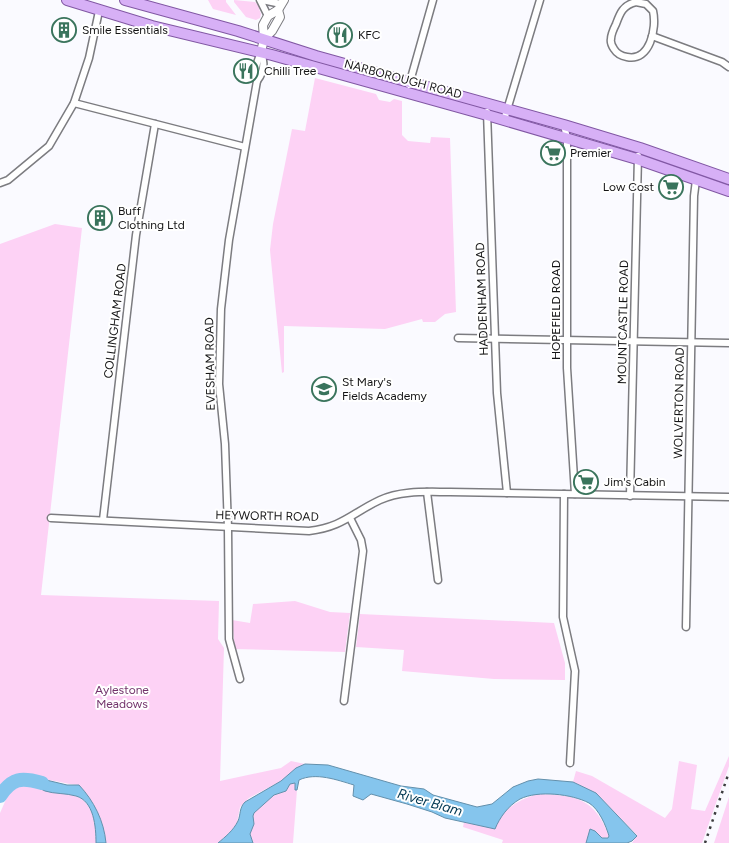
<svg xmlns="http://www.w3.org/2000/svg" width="729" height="843" viewBox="0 0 729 843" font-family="Figtree,sans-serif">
  <rect width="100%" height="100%" fill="#fafaff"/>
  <g fill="#fdd2f5">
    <path d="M208,0h18v2l10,13 -23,-6z"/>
    <path d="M234,0l21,2 6,6 -2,1 2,5 -1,4 -4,2 -10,-3 -12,-15z"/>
    <path d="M315,78l61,16 3,6 11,2 4,-3 8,2v34l6,6 22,2 1,-6 19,1 6,174 -11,2 -10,8h-12l-1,-3 -37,10 -101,-3v46l-2,1 -12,-123 3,-26 19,-95 13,2z"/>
    <path d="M55,224l27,4 -41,367 178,6 -1,38 6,9 -4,133 61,-13 10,-7 14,3 -9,4 -15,13 -32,17 -9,9 -3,16 -7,9 -12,11h-112c-2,-22 -12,-42 -27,-58 -19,-1 -52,-14 -70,-1 -3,2 -6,8 -9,12v-552z"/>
    <path d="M295,601l35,11 20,1 -5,39 -110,-3 -3,-29 18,3 3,-19z"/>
    <path d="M360,614l194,9 11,40v17l-71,-1 -92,-8 2,-21 -48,-3z"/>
    <path d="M729,756v10l-27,77h-70l5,-8 -41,-42 -23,-11 3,-11 16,5 73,42 7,-9 7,-48 18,4 -6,44 14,2z"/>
    <path d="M294,782l1,1v7h2l-4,53h-40l-3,-9 4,-10 -1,-8 1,-3 20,-18 12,-4 4,-7z"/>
    <path d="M36,785c16,11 28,6 42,12 16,7 18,31 18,46h-96v-30l12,-27z"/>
    <path d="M538,794c37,1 58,4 71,43l-7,1 -7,-7 -4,-2 -5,14h-84l1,-3 -40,-13 1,-5 6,2 29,-4c9,-15 23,-21 39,-26z"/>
    <path d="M729,797v46h-15z"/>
  </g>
  <g fill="#85c5ed" stroke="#6390ac">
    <path d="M305,764l23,1 73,21 23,3 9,6 44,12 15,-3 21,-17 15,-6 10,-2 35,3 23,11 41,43 -5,5 -5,2h-41l4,-14 5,2 7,7h6l1,-2c-3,-10 -10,-27 -20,-33 -17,-9 -51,-13 -69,-4 -12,7 -20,18 -25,30l-50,-11 -13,-6 -25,-8 -36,-10 -8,6 -10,-4 1,-11c-17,-5 -38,-13 -55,-5l-2,10h-2v-7l-5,1 -4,7 -12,4 -20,18 -1,3 1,8 -4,10 3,9h-35c7,-6 15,-12 20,-22 3,-7 1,-13 7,-19l36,-21 15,-13z"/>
    <path d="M24,779h18l25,6h12c15,16 25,36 27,58h-10c0,-16 -2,-42 -20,-47 -10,-3 -22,-2 -31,-5 -7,-3 -14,-8 -21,-12z"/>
  </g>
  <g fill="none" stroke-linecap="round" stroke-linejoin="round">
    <path stroke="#85c5ed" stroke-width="14" d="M0,796c12,-18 21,-19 42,-13"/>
    <defs>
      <g id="minor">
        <path d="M260,0l8,16"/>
        <path d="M262,0l19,4"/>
        <path d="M636,2l10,2 7,7c4,17 -3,51 -26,46 -6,-1 -10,-3 -13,-8 -2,-3 -4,-6 -3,-10 0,-5 3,-11 5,-15 4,-11 7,-19 20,-22z"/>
        <path d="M652,36l70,26 7,5"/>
        <path d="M257,81c7,-9 8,-19 4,-29"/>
        <path d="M409,85l24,-85"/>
        <path d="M74,103l171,44"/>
        <path d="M487,112l10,281 10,100"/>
        <path d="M504,120l36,-120"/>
        <path d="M564,125l3,13v230l8,126"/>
        <path d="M0,183l8,-3 41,-34 25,-43 15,-45 10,-47"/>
        <path d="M458,338l271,5"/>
        <path d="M427,492l11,88"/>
        <path d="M564,494l-1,123 12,54 -5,92"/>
        <path d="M630,496l8,-340"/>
        <path d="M51,518l258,13c34,-4 43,-18 71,-31 21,-10 47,-8 70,-8l279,5"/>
        <path d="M103,520l33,-285 19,-111"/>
        <path d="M686,627l8,-431 2,-16"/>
        <path d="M240,679l-11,-40 -1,-111 -3,-84 -6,-60 2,-75 8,-69 28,-159c-3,-11 0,-19 4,-29"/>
        <path d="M344,701l19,-150 -2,-11 -11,-22"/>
      </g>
      <g id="tertiary">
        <path d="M264,39l8,-8 8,-14 -2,-7"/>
        <path d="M261,52l3,-13 -1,-14 5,-9 10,-6 6,-10"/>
      </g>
      <g id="primary">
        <path d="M67,0l85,26 120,29 215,60 150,44 92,32"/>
        <path d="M125,0l113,31 78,25 248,69 76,23 89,31"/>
      </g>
    </defs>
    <use href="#minor" stroke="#7c7c80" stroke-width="9"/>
    <use href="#tertiary" stroke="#7c7c80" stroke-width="10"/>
    <use href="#primary" stroke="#8157a3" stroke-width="12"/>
    <use href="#minor" stroke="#fff" stroke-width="6"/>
    <use href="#tertiary" stroke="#fff" stroke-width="8"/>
    <use href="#primary" stroke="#d7b0f6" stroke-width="10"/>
    <path stroke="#3c3c3e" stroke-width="2.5" stroke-dasharray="2.5 5" stroke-linecap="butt" d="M705,843l24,-71"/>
  </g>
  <defs>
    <symbol id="building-ring" viewBox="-11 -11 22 22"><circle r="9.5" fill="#fff" stroke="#3a745c" stroke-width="1.5"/><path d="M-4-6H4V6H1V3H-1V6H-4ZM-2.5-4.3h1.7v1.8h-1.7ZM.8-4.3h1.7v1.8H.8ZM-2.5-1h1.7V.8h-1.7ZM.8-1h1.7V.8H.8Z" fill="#3a745c"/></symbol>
    <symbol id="restaurant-ring" viewBox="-11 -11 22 22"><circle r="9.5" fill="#fff" stroke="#3a745c" stroke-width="1.5"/><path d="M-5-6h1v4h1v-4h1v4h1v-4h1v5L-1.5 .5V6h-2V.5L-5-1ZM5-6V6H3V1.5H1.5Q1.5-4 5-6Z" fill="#3a745c"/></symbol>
    <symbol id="supermarket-ring" viewBox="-11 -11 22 22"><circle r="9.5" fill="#fff" stroke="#3a745c" stroke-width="1.5"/><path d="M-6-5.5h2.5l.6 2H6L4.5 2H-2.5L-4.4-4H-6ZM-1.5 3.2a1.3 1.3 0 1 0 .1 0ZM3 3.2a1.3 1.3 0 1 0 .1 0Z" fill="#3a745c"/></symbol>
    <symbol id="school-ring" viewBox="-11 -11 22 22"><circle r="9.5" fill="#fff" stroke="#3a745c" stroke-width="1.5"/><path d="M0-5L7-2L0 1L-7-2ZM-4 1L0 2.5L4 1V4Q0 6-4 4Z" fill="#3a745c"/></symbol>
  </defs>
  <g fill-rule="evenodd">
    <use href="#building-ring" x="50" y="16" width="28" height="28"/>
    <use href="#restaurant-ring" x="326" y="21" width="28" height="28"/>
    <use href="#restaurant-ring" x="232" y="57" width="28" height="28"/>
    <use href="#supermarket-ring" x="539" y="139" width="28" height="28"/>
    <use href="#supermarket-ring" x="657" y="173" width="28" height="28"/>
    <use href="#building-ring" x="86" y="204" width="28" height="28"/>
    <use href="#school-ring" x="310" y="375" width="28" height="28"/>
    <use href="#supermarket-ring" x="572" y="468" width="28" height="28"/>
  </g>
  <g text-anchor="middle" stroke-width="4" stroke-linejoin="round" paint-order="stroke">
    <g font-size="12" fill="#141415" stroke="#fff" text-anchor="start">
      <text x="82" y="34">Smile Essentials</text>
      <text x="358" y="39">KFC</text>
      <text x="264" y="75">Chilli Tree</text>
      <text x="570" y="157">Premier</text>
      <text x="654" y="191" text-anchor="end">Low Cost</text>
      <text x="118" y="215">Buff<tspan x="118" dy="14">Clothing Ltd</tspan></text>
      <text x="342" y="386">St Mary's<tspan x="342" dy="14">Fields Academy</tspan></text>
      <text x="604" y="486">Jim's Cabin</text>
    </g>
    <g font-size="12" fill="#141415" stroke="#fff">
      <text transform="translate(403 79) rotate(15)" y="4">NARBOROUGH ROAD</text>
      <text transform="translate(482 299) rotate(-92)" y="4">HADDENHAM ROAD</text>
      <text transform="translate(556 310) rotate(-90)" y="4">HOPEFIELD ROAD</text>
      <text transform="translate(115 321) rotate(-83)" y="4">COLLINGHAM ROAD</text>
      <text transform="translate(623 322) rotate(-89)" y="4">MOUNTCASTLE ROAD</text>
      <text transform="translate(210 364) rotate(-91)" y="4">EVESHAM ROAD</text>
      <text transform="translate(679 403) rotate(-89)" y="4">WOLVERTON ROAD</text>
      <text transform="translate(267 516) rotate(1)" y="4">HEYWORTH ROAD</text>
    </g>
    <g font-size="12" fill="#72336b" stroke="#fff">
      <text x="122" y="694">Aylestone<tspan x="122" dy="14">Meadows</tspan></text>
    </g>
    <g font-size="14" font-style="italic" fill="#013853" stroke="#fff">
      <text transform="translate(430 802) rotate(16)" y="5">River Biam</text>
    </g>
  </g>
</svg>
